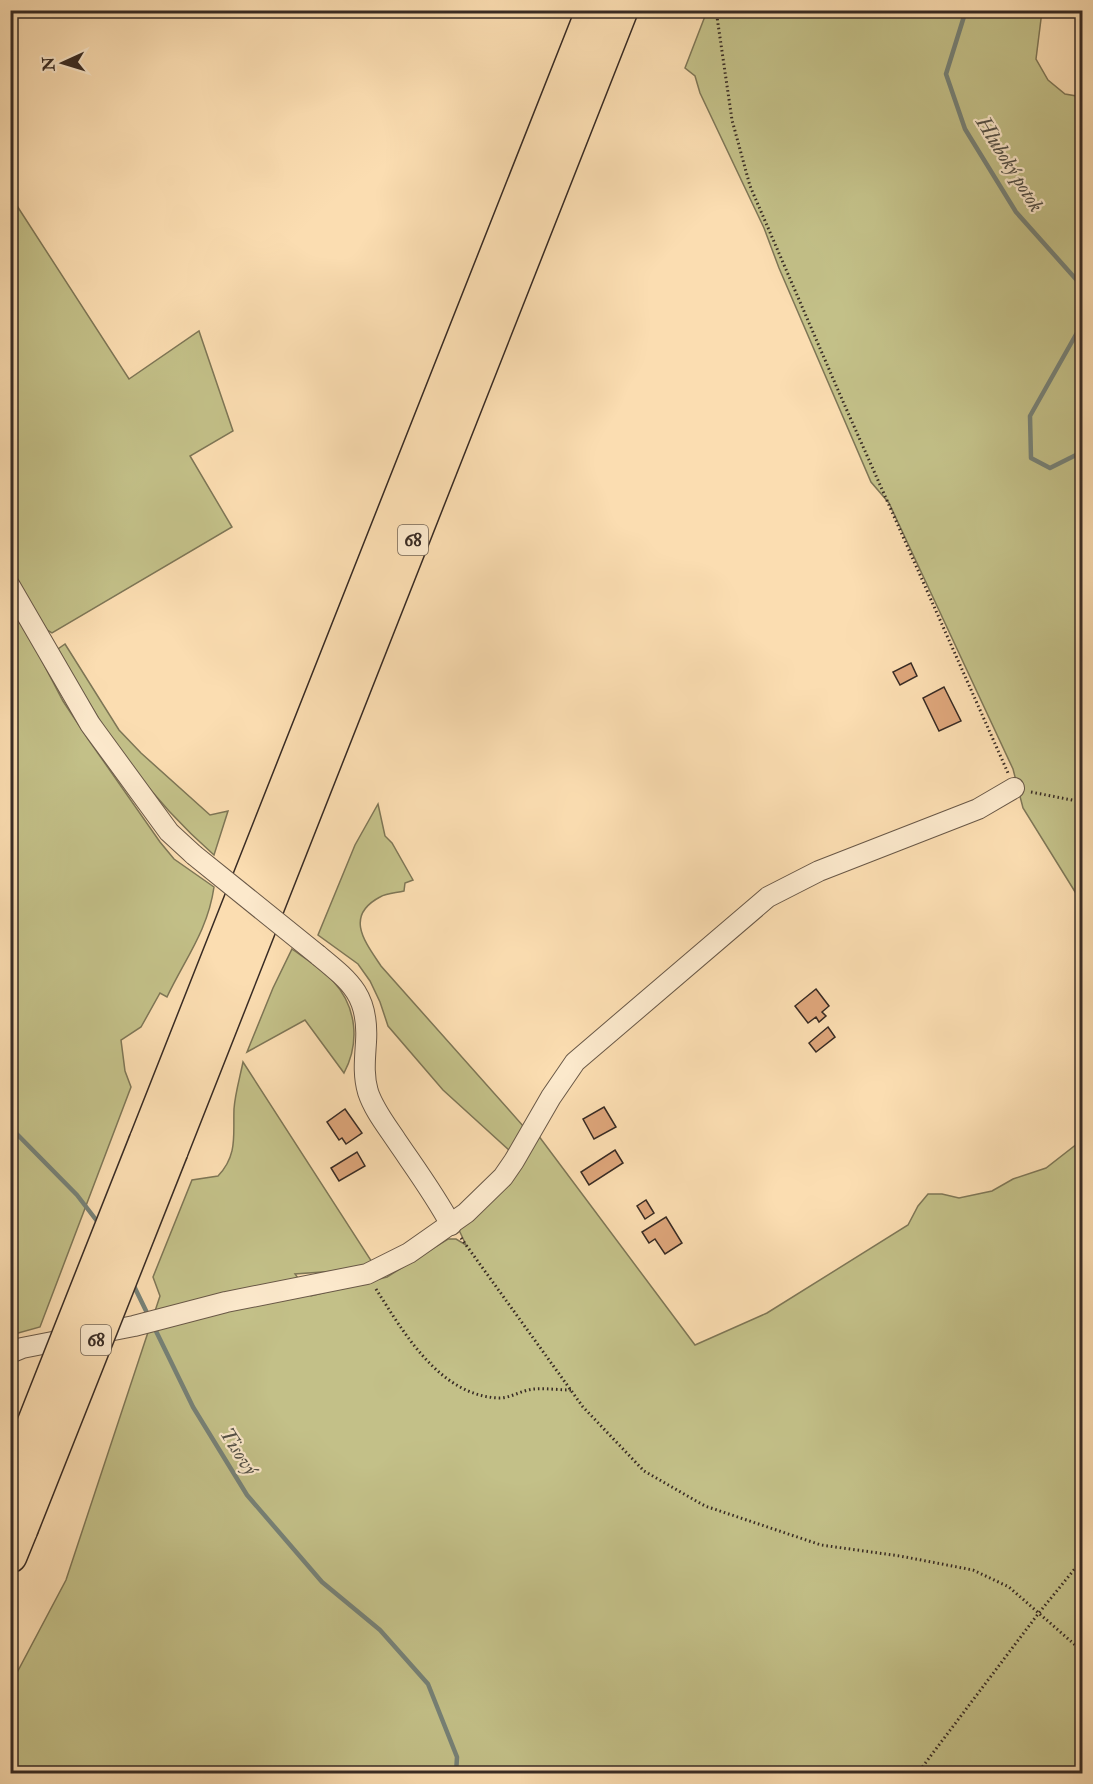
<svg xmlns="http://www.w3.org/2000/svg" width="1093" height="1784" viewBox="0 0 1093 1784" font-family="'IM FELL Double Pica',serif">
  <rect width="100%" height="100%" fill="#fbddb1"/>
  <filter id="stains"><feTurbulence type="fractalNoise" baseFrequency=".00333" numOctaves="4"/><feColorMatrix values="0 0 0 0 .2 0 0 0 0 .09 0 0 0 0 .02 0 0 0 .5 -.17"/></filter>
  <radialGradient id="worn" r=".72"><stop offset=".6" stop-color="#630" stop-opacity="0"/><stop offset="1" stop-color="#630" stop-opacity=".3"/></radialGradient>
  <g fill="#c3c088" stroke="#7e7656" stroke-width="1.5">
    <path d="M707,11h335l-6,48 12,21 17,14 17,3v806l-59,-95 -10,-39 -124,-266 -18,-21 -92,-214 -15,-40 -64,-135 -5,-17 -10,-8z"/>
    <path d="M10,195l119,184 70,-48 34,100 -43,25 42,71 -180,106 -5,-3 -36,-58z"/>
    <path d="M10,606l21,34 32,61 25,38 72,103 14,17 40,28c-6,43 -29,72 -47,110l-7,-4 -19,34 -20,13 4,31 6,16 -91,240 -29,8z"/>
    <path d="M65,644l54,86 22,23 69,62 18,-4 -14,44c-40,-35 -76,-77 -106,-122 -18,-27 -34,-56 -50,-84z"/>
    <path d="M378,804l7,32 7,7 21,37 -8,3 -1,8c-8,2 -17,2 -24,6 -36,19 -15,45 1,69l143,161 -13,25 -68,-62 -55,-64 -8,-24 -10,-21 -12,-17 -40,-29 37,-90z"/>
    <path d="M292,949c14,10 30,20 41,32 24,26 27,62 11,92l-39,-53 -58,32 26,-64z"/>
    <path d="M243,1062l129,200 -22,8 -55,4 16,22 76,-19 61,-38h8l10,6 -7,-15 17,-15 62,-80 157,210 72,-32 141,-88 10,-19 10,-12h14l17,4 33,-7 21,-12 33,-11 36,-28v633l-1071,1v-90l55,-104 94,-284 -7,-19 39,-97 26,-4c20,-21 15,-41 16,-67 1,-15 6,-32 9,-47z"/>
  </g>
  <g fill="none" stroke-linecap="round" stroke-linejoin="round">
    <g stroke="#768177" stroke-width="4.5">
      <path d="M966,10l-20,64 19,55 51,83 66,74"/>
      <path d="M1082,318l-4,13 -48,85 1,42 19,10 32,-16"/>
      <path d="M1082,555l-3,5 3,6"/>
      <path d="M10,1127l67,68 23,30"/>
      <path d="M133,1284l16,33"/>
      <path d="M154,1327l39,80 54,88 75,87 58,48 48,54 29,73 -1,17"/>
    </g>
  </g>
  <g fill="#dda57a" stroke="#382b24" stroke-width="1.5">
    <path d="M911,663l6,13 -17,9 -7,-13z"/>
    <path d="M944,687l17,34 -22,10 -16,-33z"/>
    <path d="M816,989l13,17 -7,6 4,4 -7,6 -3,-5 -8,6 -13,-17z"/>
    <path d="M828,1027l7,10 -19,15 -7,-9z"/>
    <path d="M604,1107l12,20 -22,12 -11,-20z"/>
    <path d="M345,1109l17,24 -16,11 -4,-6 -3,2 -12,-18z"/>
    <path d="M615,1150l8,13 -34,22 -8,-13z"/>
    <path d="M357,1152l8,14 -26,15 -8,-13z"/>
    <path d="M646,1200l8,13 -9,6 -8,-13z"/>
    <path d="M666,1217l16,26 -17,11 -10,-15 -6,4 -7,-11z"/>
  </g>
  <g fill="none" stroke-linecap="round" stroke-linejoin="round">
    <defs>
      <g id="street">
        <path d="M10,586l80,138 79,108 25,23"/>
        <path d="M318,955c33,27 51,41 48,87 -1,17 -3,33 2,50 6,18 18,33 28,48 19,28 39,55 55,85"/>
        <path d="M10,1353l12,-5 112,-22 92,-24 141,-28 42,-21 57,-40 37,-36 11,-16 37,-64 24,-35 193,-165 51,-26 159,-62 36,-21"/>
      </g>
      <g id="highway">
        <path d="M146,1141l447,-1131"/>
        <path d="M171,1151l450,-1141"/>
        <path d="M10,1556l11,-27"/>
      </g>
    </defs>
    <use href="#street" stroke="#695847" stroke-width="22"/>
    <use href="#highway" stroke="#382b24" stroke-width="36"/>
    <g stroke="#382b24" stroke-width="3" stroke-dasharray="1.5 3" stroke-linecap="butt">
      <path d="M716,10l16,110 18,66 91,211 167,376"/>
      <path d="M1031,792l51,10"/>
      <path d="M461,1238l122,169 61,64 61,35 116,39 79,11 73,14 36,17 73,64"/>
      <path d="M376,1289c28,44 64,107 123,109 12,0 23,-8 35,-9 12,-1 25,1 37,1"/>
      <path d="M917,1774l121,-160 44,-54"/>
    </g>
    <use href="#street" stroke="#fce9cc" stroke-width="20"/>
    <use href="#highway" stroke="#fbddb1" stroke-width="33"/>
    <defs>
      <path id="street-bridge" d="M194,855l124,100"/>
      <g id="highway-bridge">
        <path d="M10,1484l136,-343"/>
        <path d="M21,1529l150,-378"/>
      </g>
    </defs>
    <use href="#street-bridge" stroke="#695847" stroke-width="22" stroke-linecap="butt"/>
    <use href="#highway-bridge" stroke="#382b24" stroke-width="36" stroke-linecap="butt"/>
    <use href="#street-bridge" stroke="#fce9cc" stroke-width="20"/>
    <use href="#highway-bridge" stroke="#fbddb1" stroke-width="33"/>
  </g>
  <g text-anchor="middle" stroke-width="4.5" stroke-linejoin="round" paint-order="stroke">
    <g fill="#fce9cc" stroke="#736456" stroke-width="1.5">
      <rect x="398" y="525" width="30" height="30" rx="4.5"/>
      <rect x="81" y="1325" width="30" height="30" rx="4.5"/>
    </g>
    <g font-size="18" font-weight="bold" fill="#382b24">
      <text x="413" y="546">68</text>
      <text x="96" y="1346">68</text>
    </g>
    <g font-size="21" font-style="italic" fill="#524f46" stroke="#fce9cc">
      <text transform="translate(1010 164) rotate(58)" y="7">Hluboký potok</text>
      <text transform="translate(239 1451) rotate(58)" y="7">Tisový</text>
    </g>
  </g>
  <rect width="1093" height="1784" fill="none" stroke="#fbddb1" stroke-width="36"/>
  <rect x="12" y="12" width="1069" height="1760" fill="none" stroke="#382b24" stroke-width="3"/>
  <rect x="18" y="18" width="1057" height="1748" fill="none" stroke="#382b24" stroke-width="1.5"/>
  <g transform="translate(63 63) rotate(266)" stroke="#fce9cc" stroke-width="4.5" paint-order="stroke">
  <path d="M0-4.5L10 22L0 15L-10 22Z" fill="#382b24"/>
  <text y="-9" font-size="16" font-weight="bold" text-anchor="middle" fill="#382b24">N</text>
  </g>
  <rect width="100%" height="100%" filter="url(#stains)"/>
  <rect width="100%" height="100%" fill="url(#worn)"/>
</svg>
